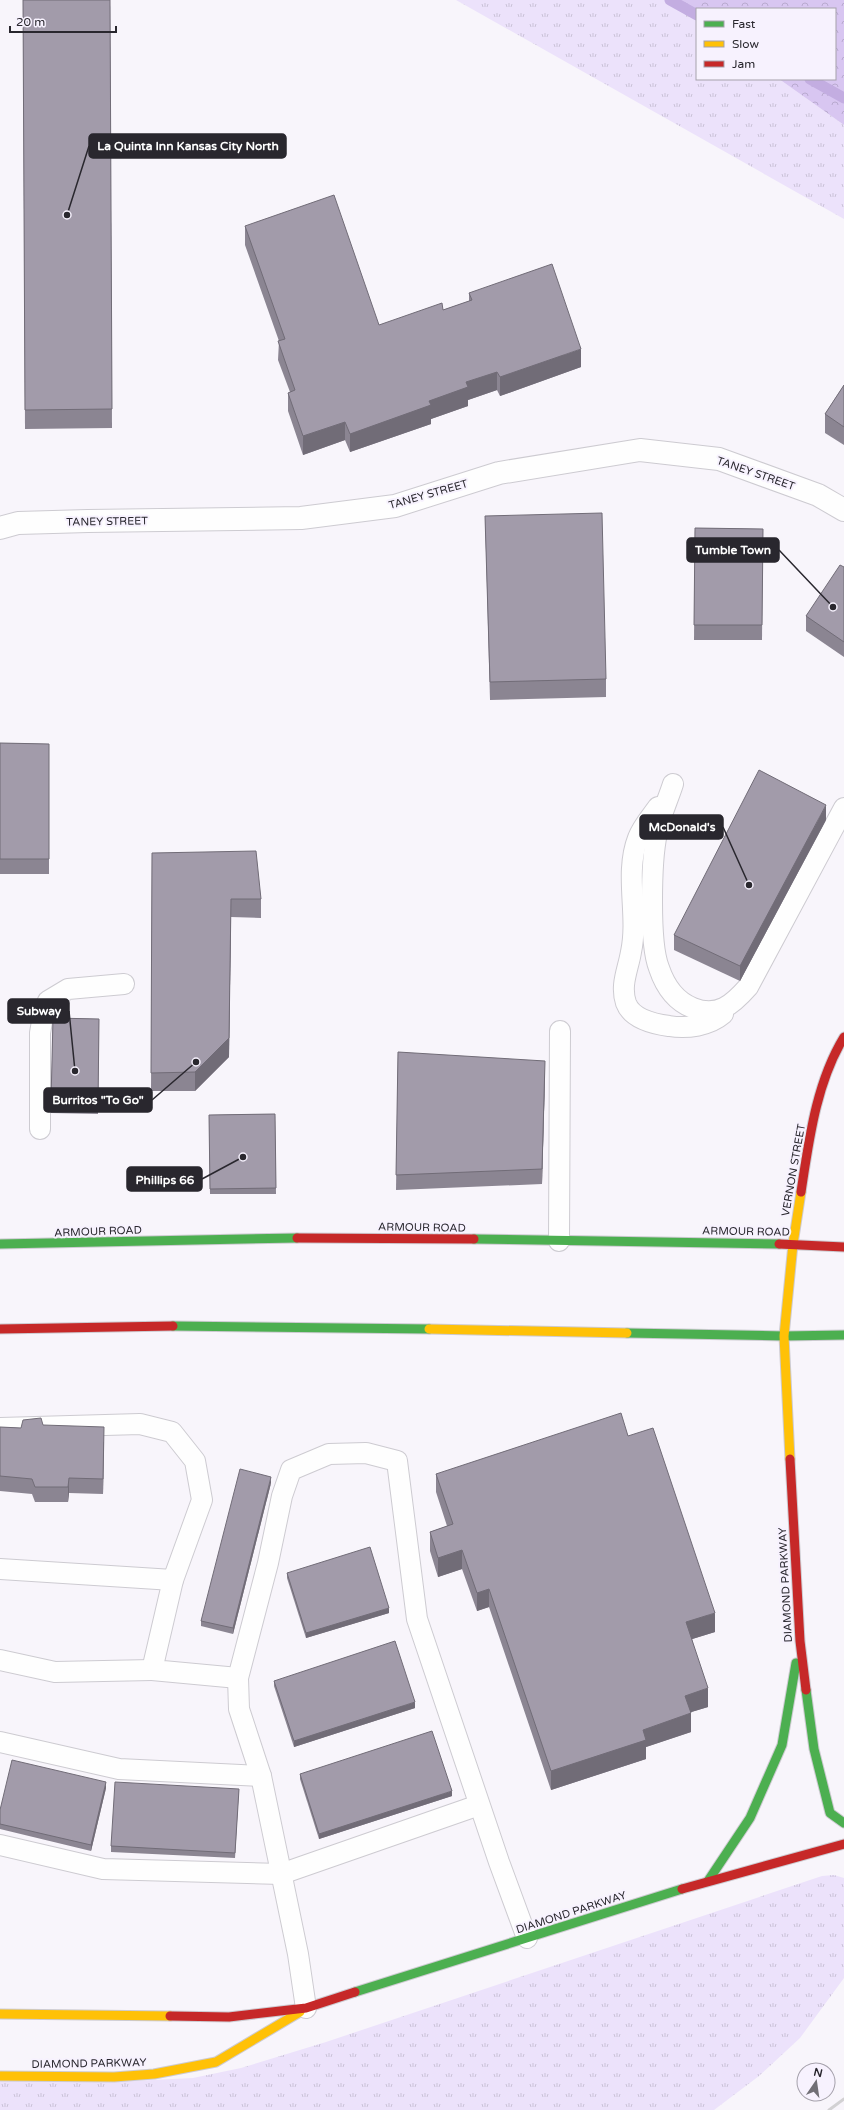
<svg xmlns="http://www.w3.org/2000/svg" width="844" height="2110" viewBox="0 0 844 2110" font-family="'Varela Round',sans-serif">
  <defs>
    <pattern id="grass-tufts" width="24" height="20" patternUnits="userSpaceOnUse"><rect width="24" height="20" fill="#ece2fb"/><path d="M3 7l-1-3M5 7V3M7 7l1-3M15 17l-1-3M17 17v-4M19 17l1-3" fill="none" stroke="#cac2d7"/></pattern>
    <pattern id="forest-crowns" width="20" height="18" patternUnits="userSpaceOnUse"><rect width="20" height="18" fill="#d8c6f1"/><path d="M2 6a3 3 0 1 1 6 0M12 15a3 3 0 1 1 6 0" fill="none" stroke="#b9aacf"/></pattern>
  </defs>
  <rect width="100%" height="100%" fill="#f8f5fb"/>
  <g fill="url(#grass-tufts)">
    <path d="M456,0h211l30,21v58h82l65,46v94z"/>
    <path d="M834,1875l10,3v100l-44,60 -41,38 -45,34h-714v-30l131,1 62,-3 48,-10 85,-26 496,-166z"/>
  </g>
  <path fill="url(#forest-crowns)" d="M667,0h177v125l-65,-46h56v-70h-138v12z"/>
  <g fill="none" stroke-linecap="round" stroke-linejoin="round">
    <g stroke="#c3ade1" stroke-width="11">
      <path d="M670,0l27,15"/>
      <path d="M810,79l34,19"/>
    </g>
    <defs>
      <g id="lane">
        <path d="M673,784c-5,16 -13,32 -16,49 -6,27 -8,110 2,135 6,18 16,33 34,40 25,10 40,-4 55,-21l96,-179"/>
        <path d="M658,807c-7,10 -16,20 -20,31 -14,36 1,77 -7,114 -3,18 -11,33 -5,51 6,16 28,21 43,23 18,3 40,0 54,-12"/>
        <path d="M40,1129v-96l4,-23 4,-9 20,-12 56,-5"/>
        <path d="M559,1241l1,-210"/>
        <path d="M0,1428l140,-4 32,8 23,29 7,39 -29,80 -21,90 86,8"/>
        <path d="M0,1569l173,11"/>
        <path d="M0,1660l55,12 97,-2"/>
        <path d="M0,1742l119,27 142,7"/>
        <path d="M0,1845l103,24 178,5 198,-69"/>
        <path d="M306,2008l-8,-54 -37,-178 -22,-67 -1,-31 30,-115 14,-67 9,-26 38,-16 37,-1 31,8 20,158 82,243 28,76"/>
      </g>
      <path id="street" d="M0,528l18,-5 70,-2 213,-3 94,-12 104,-33 141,-23 79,9 99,36 26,15"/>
      <g id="fast">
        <path d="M474,1239l305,5"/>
        <path d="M0,1244l297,-6"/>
        <path d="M173,1326l256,3"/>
        <path d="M627,1333l157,3 60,-1"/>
        <path d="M806,1690l8,59 16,64 14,10"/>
        <path d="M708,1881l42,-63 32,-73 14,-82"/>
        <path d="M355,1992l327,-103"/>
      </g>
      <g id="slow">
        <path d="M429,1329l198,4"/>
        <path d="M790,1459l-6,-123 9,-92 8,-52"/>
        <path d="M0,2014l170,2"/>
        <path d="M0,2076l114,1 40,-3 62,-12 84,-50"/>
      </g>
      <g id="jam">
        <path d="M801,1192c8,-52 15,-109 43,-155"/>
        <path d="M297,1238l177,1"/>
        <path d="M779,1244l65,3"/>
        <path d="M0,1329l173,-3"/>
        <path d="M790,1459l10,182 6,49"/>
        <path d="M682,1889l162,-45"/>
        <path d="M170,2016l59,1 77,-9 49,-16"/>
      </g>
    </defs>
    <use href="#lane" stroke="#cdcbd1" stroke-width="22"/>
    <use href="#street" stroke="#cdcbd1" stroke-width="24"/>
    <use href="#fast" stroke="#cdcbd1" stroke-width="11"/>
    <use href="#slow" stroke="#cdcbd1" stroke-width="11"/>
    <use href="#jam" stroke="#cdcbd1" stroke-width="11"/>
    <use href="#lane" stroke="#fefefe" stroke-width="20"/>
    <use href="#street" stroke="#fefefe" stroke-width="22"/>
    <use href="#fast" stroke="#4caf50" stroke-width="9"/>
    <use href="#slow" stroke="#ffc107" stroke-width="9"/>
    <use href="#jam" stroke="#c62828" stroke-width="9"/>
    <path stroke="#d2d1d3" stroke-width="3" d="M829,2110l15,-11"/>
  </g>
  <g fill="#8b8592">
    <path d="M23,0h87l2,428 -87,1z"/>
    <path d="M245,226l134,99 64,-15 26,-9v-8l112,74 -81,29 -3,-6 -29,10v6l-37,13v5l-81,28 -5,-12 -42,15 -15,-44v-18l2,-1 -12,-32 1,-19 -34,-96z"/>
    <path d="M844,385v60l-19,-12v-19z"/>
    <path d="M485,516l121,163v18l-116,3z"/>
    <path d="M695,528l68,1 -1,111h-68z"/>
    <path d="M844,567v90l-38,-26v-15z"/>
    <path d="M0,743l49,1v130h-49z"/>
    <path d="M826,820l-86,161 -66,-31v-15z"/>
    <path d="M152,853l109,46v19l-30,-1 -2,140 -34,34h-44z"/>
    <path d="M53,1018l46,1 -1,95 -47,-1z"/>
    <path d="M398,1052l147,24 -3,108 -146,6z"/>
    <path d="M275,1114l1,80h-66l-1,-79z"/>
    <path d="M43,1425l61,17 -1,52 -34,-1 -1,9h-33l-3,-8 -32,-3v-64l21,1z"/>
    <path d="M628,1436l87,196 -23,7 16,68 -17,5v20l-45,15v12l-95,31 -62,-183 -12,4 -15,-42 -24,8 -8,-26v-19l17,-6 -11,-34v-18z"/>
    <path d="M271,1483l-38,151 -32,-8v-5z"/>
    <path d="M287,1573l102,40 -83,25 -19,-60z"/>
    <path d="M274,1681l141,27 -121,39 -20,-61z"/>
    <path d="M300,1774l152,22 -133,43 -19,-60z"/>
    <path d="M106,1788l-15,63 -91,-22v-19z"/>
    <path d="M239,1789l-4,69 -124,-6v-6z"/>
  </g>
  <g fill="#716c77">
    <path d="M581,349v18l-81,29v-19z"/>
    <path d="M497,372v18l-29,10v6l-37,13v5l-81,28v-18l79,-33 37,-19z"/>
    <path d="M345,422v18l-42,15v-19z"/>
    <path d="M826,805v15l-86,161v-15z"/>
    <path d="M231,917l-2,140 -34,34v-19z"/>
    <path d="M545,1061v15l-3,108v-15z"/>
    <path d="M104,1427v15l-1,52v-15z"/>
    <path d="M271,1477v6l-38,151v-6z"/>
    <path d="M69,1478v15l-1,9v-15z"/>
    <path d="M462,1550v19l-24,8v-19z"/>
    <path d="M489,1589v18l-12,4v-18z"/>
    <path d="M389,1608v5l-83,25v-5z"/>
    <path d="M715,1613v19l-29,9v-19z"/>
    <path d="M708,1688v19l-23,7v-18z"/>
    <path d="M415,1702v6l-121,39v-6z"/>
    <path d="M691,1713v19l-45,15v12l-95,31v-19l92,-41z"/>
    <path d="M106,1782v6l-15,63v-6z"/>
    <path d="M452,1791v5l-133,43v-5z"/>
  </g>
  <g fill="#a29baa" stroke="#716c77">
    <path d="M23,0h87l2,409 -87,1z"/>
    <path d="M334,195l45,130 63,-22 1,7 29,-10 -3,-7 83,-29 29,85 -81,28 -3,-5 -31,10 2,5 -39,14 2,4 -81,29 -5,-12 -42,14 -15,-43 7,-3 -17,-49 7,-2 -40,-113z"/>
    <path d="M844,385v42l-19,-13z"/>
    <path d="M602,513l4,166 -116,3 -5,-166z"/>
    <path d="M695,528l68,1 -1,96h-68z"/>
    <path d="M840,565l4,2v75l-38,-26z"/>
    <path d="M0,743l49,1v115h-49z"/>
    <path d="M759,770l67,35 -86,161 -66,-31z"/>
    <path d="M256,851l5,48h-30l-2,139 -34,34 -44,1 1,-220z"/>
    <path d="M53,1018l46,1 -1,85 -47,-2z"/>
    <path d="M398,1052l147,9 -3,108 -146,6z"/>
    <path d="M275,1114l1,74 -66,1 -1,-74z"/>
    <path d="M621,1413l7,23 25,-8 62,185 -29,9 22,66 -23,8 6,17 -48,17 3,10 -95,31 -62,-182 -12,4 -15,-43 -24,8 -8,-26 23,-8 -17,-50z"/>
    <path d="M41,1418l2,7 61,2 -1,52 -34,-1 -1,9h-33l-3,-8 -32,-3v-49l21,1 2,-8z"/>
    <path d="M240,1469l31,8 -38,151 -32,-7z"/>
    <path d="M370,1547l19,61 -83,25 -19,-60z"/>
    <path d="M395,1641l20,61 -121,39 -20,-60z"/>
    <path d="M432,1731l20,60 -133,43 -19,-60z"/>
    <path d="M12,1760l94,22 -15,63 -91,-21v-14z"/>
    <path d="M115,1782l124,7 -4,64 -124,-7z"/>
  </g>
  <g text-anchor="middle" stroke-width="4" stroke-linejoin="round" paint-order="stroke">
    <g font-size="11" fill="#29272e" stroke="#f7f2fe">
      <text transform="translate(756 473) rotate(19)" y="4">TANEY STREET</text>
      <text transform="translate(428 494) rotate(-16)" y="4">TANEY STREET</text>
      <text transform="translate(107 521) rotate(-1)" y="4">TANEY STREET</text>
      <text transform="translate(793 1170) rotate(-80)" y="4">VERNON STREET</text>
      <text transform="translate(422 1227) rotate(1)" y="4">ARMOUR ROAD</text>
      <text transform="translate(98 1231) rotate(-2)" y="4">ARMOUR ROAD</text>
      <text transform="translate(746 1231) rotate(1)" y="4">ARMOUR ROAD</text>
      <text transform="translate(785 1585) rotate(-93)" y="4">DIAMOND PARKWAY</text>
      <text transform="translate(571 1912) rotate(-18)" y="4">DIAMOND PARKWAY</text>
      <text transform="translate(89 2063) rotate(-1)" y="4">DIAMOND PARKWAY</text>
    </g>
  </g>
  <path fill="none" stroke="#29272e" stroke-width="1.5" d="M67 215L89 146M833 607L779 550M749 885L723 827M75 1071L69 1011M196 1062L152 1100M243 1157L202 1179"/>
  <g fill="#29272e" stroke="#f7f2fe" stroke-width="1.5">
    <circle cx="67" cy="215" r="4"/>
    <circle cx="833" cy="607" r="4"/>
    <circle cx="749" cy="885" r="4"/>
    <circle cx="75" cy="1071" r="4"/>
    <circle cx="196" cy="1062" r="4"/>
    <circle cx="243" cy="1157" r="4"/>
  </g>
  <g fill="#29272e" stroke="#29272e" stroke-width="1.5">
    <rect x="89" y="134" width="197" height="24" rx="4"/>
    <rect x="687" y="538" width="92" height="24" rx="4"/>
    <rect x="640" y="815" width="83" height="24" rx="4"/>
    <rect x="8" y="999" width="61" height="24" rx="4"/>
    <rect x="44" y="1088" width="108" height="24" rx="4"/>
    <rect x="127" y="1167" width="75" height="24" rx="4"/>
  </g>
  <g font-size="12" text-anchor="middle" font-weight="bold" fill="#fff">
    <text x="188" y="150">La Quinta Inn Kansas City North</text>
    <text x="733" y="554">Tumble Town</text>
    <text x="682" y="831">McDonald's</text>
    <text x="39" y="1015">Subway</text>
    <text x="98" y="1104">Burritos "To Go"</text>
    <text x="165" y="1184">Phillips 66</text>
  </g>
  <rect x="696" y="8" width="140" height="72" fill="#f7f2fe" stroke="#a5a1ab"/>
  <rect x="704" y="21" width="20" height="6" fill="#4caf50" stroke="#a5a1ab"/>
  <text x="732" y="28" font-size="12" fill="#29272e">Fast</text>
  <rect x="704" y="41" width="20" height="6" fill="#ffc107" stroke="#a5a1ab"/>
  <text x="732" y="48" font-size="12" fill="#29272e">Slow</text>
  <rect x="704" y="61" width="20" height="6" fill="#c62828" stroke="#a5a1ab"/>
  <text x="732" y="68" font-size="12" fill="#29272e">Jam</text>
  <g transform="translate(816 2082) rotate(13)"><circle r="19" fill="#f7f2fe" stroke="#a5a1ab"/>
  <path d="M0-3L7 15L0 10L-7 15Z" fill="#716f76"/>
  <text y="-6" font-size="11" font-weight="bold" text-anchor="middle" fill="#29272e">N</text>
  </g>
  <path d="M10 26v6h106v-6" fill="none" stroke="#29272e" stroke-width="2"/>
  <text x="16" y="26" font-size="12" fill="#29272e" stroke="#f7f2fe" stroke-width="3" paint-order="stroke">20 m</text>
</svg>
